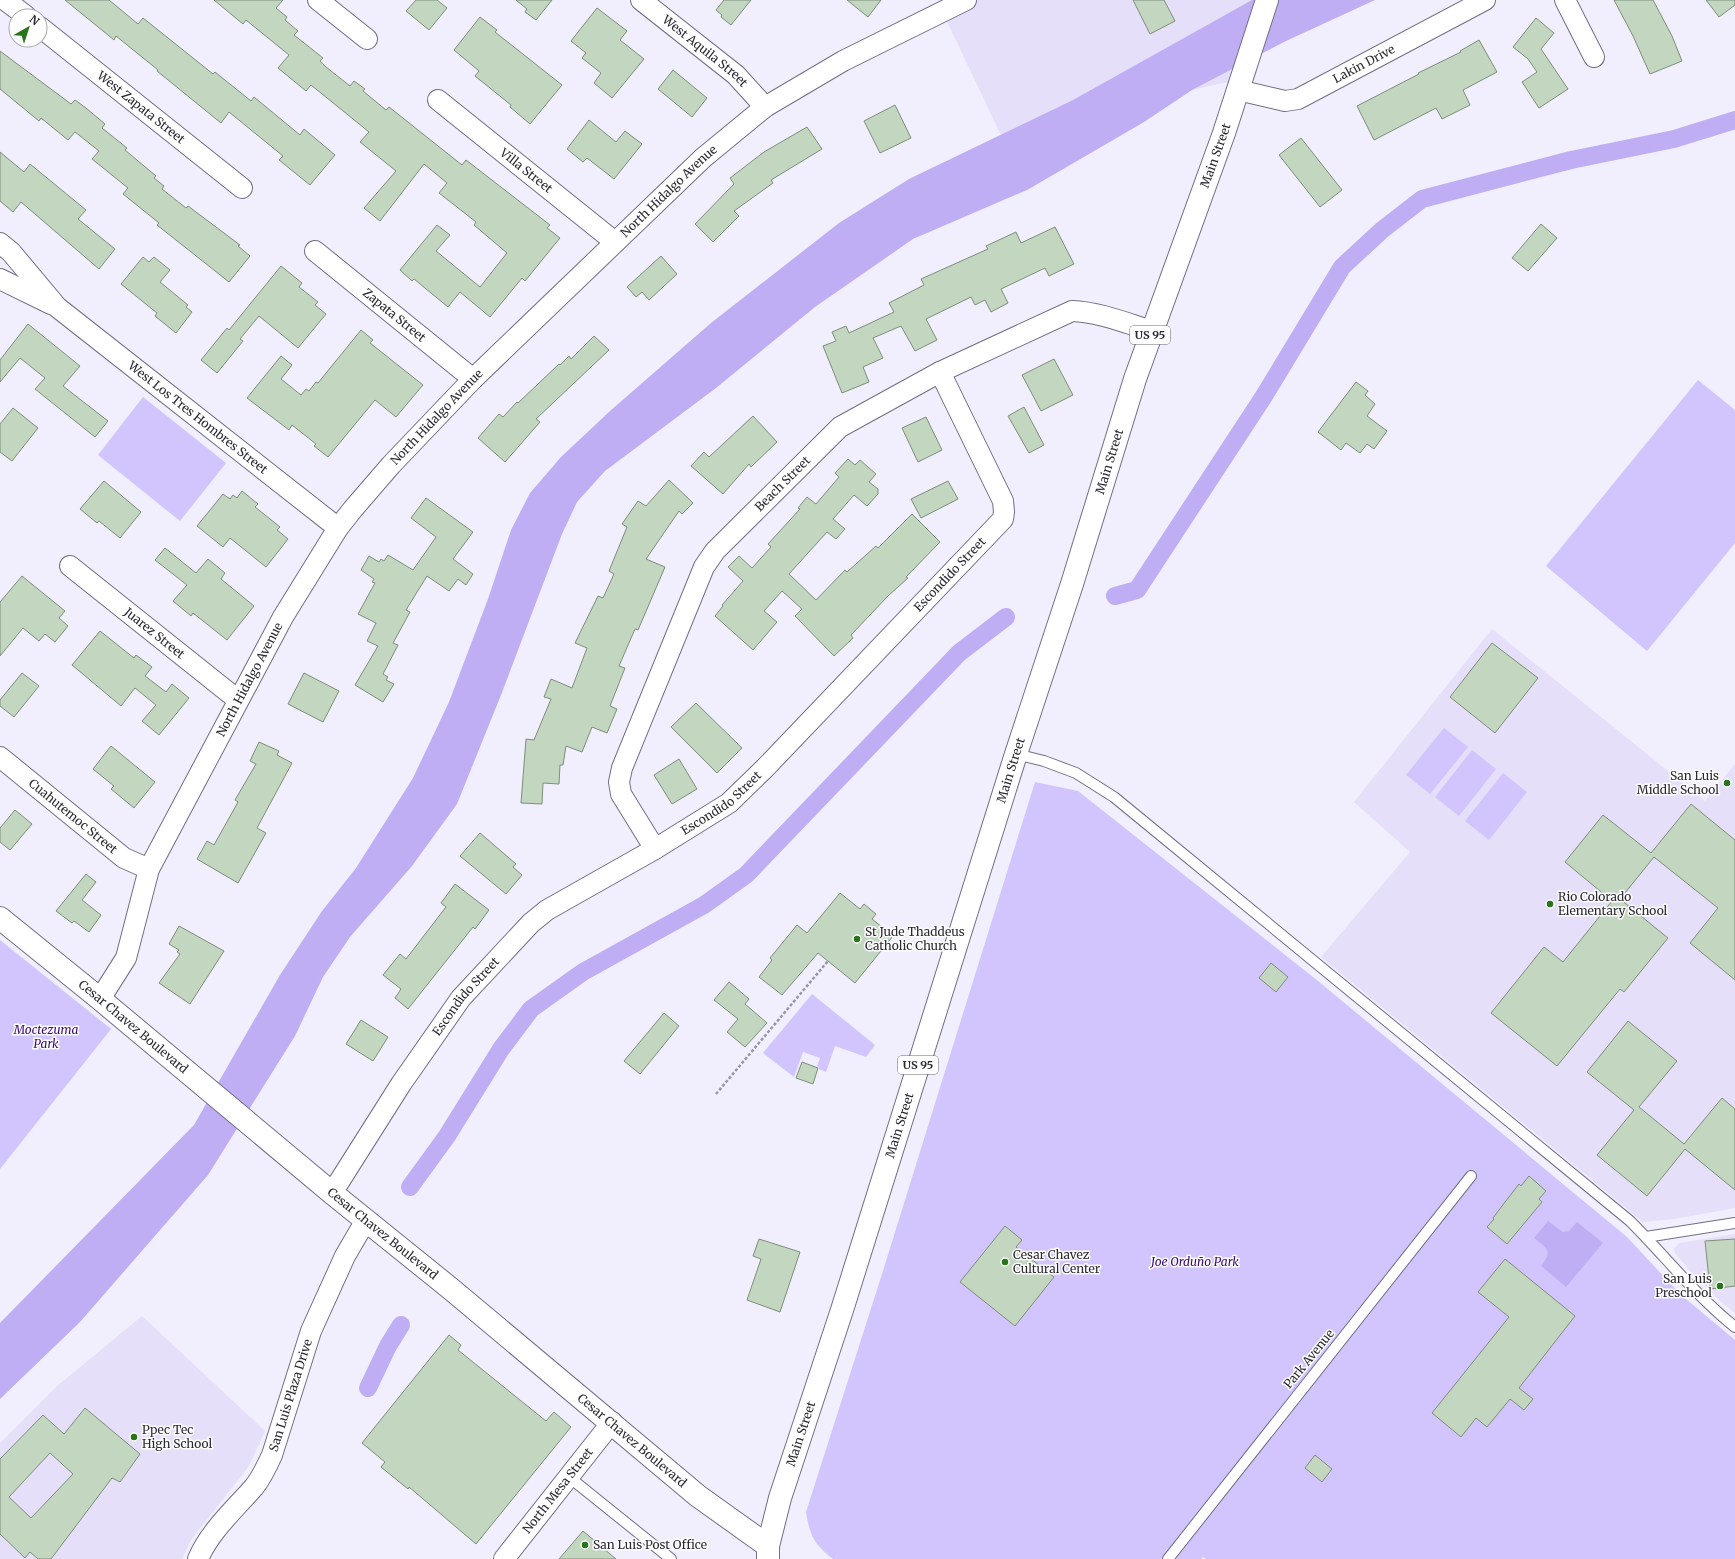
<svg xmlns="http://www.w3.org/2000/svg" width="1735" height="1559" viewBox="0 0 1735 1559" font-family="Merriweather,serif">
  <rect width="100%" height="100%" fill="#f1eefe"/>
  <g fill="#e5dffa">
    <path d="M966,0h301l-26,79 -49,11 -48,32 -117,68 -85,-179z"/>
    <path d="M1492,629l213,172 30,-37v444l-61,11 -31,3 -322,-265 89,-105 -56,-50z"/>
    <path d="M1735,1234v79l-16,-13 -28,-28 -16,-19 -1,-4 5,-6z"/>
    <path d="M142,1316l123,115 -16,35 -58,74 -9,19h-182v-116l56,-56z"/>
  </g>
  <g fill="#d2c5fd">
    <path d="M1698,380l37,30v133l-88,108 -101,-85z"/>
    <path d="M143,397l83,66 -46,58 -82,-66z"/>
    <path d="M1444,728l24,19 -38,47 -24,-19z"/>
    <path d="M1472,750l24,19 -37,47 -24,-19z"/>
    <path d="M1503,773l24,19 -38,48 -24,-19z"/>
    <path d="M1035,782l43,9 240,190 309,256 53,57 55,46v219h-529l-3,-2 -2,2h-368c-19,-15 -23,-23 -27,-47l76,-238z"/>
    <path d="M0,940l111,89 -111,140z"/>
    <path d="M812,994l63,51 -9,12 -31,-11 -9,26 -7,-3v-2l-2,-1 3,-8 -17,-6 -9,25 -31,-24z"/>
  </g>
  <g fill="#c0aef5">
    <path d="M1252,0h123l-89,41 -94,49 -48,32 -117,68 -114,49 -98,68 -99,81 -111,83 -28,31 -15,32 -61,161 -44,109 -45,62 -62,71 -27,40 -28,59 -87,139 -128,147 -80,77v-76l194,-198 86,-150 42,-64 34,-43 57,-90 36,-76 39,-103 23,-69 19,-37 31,-36 49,-46 101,-88 128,-100 70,-44 164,-79z"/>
    <path d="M1548,1221l15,11 6,-1 8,-9 26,21 -37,44 -25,-21c12,-16 7,-17 -7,-28z"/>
  </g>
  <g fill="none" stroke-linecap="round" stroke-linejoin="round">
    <g stroke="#c0aef5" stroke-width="18">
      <path d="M1115,596l22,-6 127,-194 78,-129 40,-37 40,-31 149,-39 103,-21 61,-19"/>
      <path d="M410,1187l37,-51 54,-87 30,-40 52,-37 121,-67 42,-30 213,-222 47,-36"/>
      <path d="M368,1388l20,-42 13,-21"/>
    </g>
  </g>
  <g fill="#c3d6c0" stroke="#7d8e7a" fill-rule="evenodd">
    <path d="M65,0h44l29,24 5,-6 70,56 2,-2 36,29 3,-4 46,38 4,-6 31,26 -25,30 -31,-25 4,-4 -54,-44 -8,11 -64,-52 1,-1 -42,-34 -2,4z"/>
    <path d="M214,0h69l-7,8 11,9 -2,3 13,11 -4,4 29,23 -3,3 6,6 24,19 4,-5 11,8 -2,2 23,19 3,-3 73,58 4,-5 84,65 -3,3 13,10 -35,43 -3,-3 -32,39 -30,-25 -12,15 -34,-28 -2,2 -12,-11 37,-45 13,10 -14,16 44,36 27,-34 -33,-28 2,-3 -37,-29 8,-10 -23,-19 -44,57 -16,-13 32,-37 -36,-29 9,-10 -58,-47 -5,6 -28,-23 11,-13 -43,-35 -3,4z"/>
    <path d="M416,0h21l10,8 -18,22 -23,-19z"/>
    <path d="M516,0h36l-16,20 -11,-8 2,-3z"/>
    <path d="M724,0h27l-20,25 -10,-8 1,-2 -6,-5z"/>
    <path d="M847,0h34l-13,17z"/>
    <path d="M1133,0h31l11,21 -25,13z"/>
    <path d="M1614,0h39l19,36 10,25 -32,13 -17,-38z"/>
    <path d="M1706,0h29v5l-16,12z"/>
    <path d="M597,8l30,23 -7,9 24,19 -32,39 -18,-15 7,-10 -19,-15 4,-5 -15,-12z"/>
    <path d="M480,17l17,13 -2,2 67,53 -32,39 -20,-17 1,-2 -36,-29 4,-5 -25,-21z"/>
    <path d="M1536,18l18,15 -13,16 27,40 -29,19 -17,-26 15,-10 -9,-13 -15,-12z"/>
    <path d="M1479,40l18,32 -34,18 7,15 -28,14 -6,-11 -62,32 -17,-34 62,-32 -1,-1 43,-21 -1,-1z"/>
    <path d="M0,51l71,53 4,-4 11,8 19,16 -3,4 25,20 -2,2 31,26 -2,2 10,8 -2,3 24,19 2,-2 52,39 -2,1 12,10 -21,26 -72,-57 2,-2 -36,-29 5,-6 -36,-29 7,-8 -24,-19 -7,8 -27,-22 -2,3 -39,-32z"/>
    <path d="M673,70l34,28 -15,19 -34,-28z"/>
    <path d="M895,105l16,33 -31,15 -16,-32z"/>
    <path d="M589,120l27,22 9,-11 17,13 -28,35 -27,-21 -4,4 -16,-13z"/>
    <path d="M807,127l15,22 -51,31 2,3 -39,28 5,5 -26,26 -18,-18 39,-40 -4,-6 34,-26z"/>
    <path d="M1301,138l41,52 -22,17 -41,-52z"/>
    <path d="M0,152l24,20 6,-8 56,46 -8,9 37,30 -16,20 -78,-67 -8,10 -13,-11z"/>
    <path d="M1541,224l16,14 -29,33 -16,-13z"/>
    <path d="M1055,227l19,37 -25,12 -4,-8 -44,21 7,14 -17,9 -6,-12 -10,5 -4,-8 -45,22 11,21 -22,11 -14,-25 -28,12 10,20 -20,9 6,15 -27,11 -19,-47 13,-5 -4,-9 14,-6 3,7 45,-21 -5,-9 35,-18 -3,-6 67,-30 -2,-3 30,-14 5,11z"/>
    <path d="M661,256l16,18 -28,26 -7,-8 -6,5 -9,-10z"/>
    <path d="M143,257l6,5 5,-5 16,13 -10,12 28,23 -2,2 6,5 -16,21 -21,-17 2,-3 -36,-29z"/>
    <path d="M281,266l21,17 -3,4 19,15 -3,3 11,9 -28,34 -39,-32 -19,23 3,2 -26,32 -16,-13 26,-32 2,2z"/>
    <path d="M28,324l52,42 -17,20 45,35 -13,16 -60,-48 10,-11 -25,-20 -20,24v-22z"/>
    <path d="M361,330l12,10 -3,3 53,42 -27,32 -21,-17 -47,57 -14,-11 2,-2 -24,-19 -3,5 -42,-32 34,-42 11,9 -11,14 20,16 5,-6 3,2 7,-9 2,1z"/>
    <path d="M594,336l15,14 -73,69 4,3 -35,40 -27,-24 21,-24 4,3 14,-15 1,1 41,-39 1,1 9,-9 2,3z"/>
    <path d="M1054,359l19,36 -32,16 -19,-36z"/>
    <path d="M1356,382l12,9 -3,4 10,9 -8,12 20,15 -13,18 -7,-5 -7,9 -14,-10 -5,7 -23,-18z"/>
    <path d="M1024,407l20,38 -15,8 -21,-37z"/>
    <path d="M13,408l25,20 -26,33 -12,-9v-28z"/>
    <path d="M753,416l24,26 -26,25 -2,-3 -26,30 -32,-28 13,-14 5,5z"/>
    <path d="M926,417l16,33 -24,12 -16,-34z"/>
    <path d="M848,459l7,6 5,-5 16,14 -7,8 9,7v5l-11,12 -13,-11 -21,24 12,10 -9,10 -9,-7 -38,42 27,26 29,-30 2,2 29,-26 2,2 34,-34 28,28 -34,35 2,1 -20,18 -37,39 2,3 -19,18 -39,-40 7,-7 -20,-18 -18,20 13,11 -24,28 -38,-34 8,-10 -1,-1 21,-24 -15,-14 11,-11 13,12 19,-21 -3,-3 32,-35 -2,-1 9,-11 9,7 23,-27 -4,-4z"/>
    <path d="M669,480l24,23 -11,11 -3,-3 -33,48 19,8 -27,63 -3,-1 -16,37 6,2 -15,38 7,3 -10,24 -15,-6 -10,25 -16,-6 -3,19h-3l-1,19 -16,-1 -1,21 -21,-1 5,-64 8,1 17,-41 -7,-2 7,-18 21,9 15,-40 -12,-5 23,-47 5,2 11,-24 -5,-3 18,-44 -5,-3 16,-23 8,5z"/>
    <path d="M104,481l37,31 -21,26 -21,-17 -2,2 -17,-14z"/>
    <path d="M948,481l10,18 -37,19 -10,-19z"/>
    <path d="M242,491l16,13 -3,3 25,20 -3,3 11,9 -22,28 -36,-29 -7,9 -26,-21 26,-32 7,5 3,-4 4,3z"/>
    <path d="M426,498l47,34 -20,27 20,15 -7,11 -8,-6 -9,12 -22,-15 -21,34 4,2 -17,31 5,2 -15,29 5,3 -2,3 8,4 -11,18 -28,-17 23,-39 -11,-5 9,-18 -18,-9 17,-31 -3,-1 2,-3 -13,-9 8,-14 10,6 2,-3 3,2 4,-6 25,15 23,-33 -25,-19z"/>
    <path d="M165,548l31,25 12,-14 17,14 -4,6 33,27 -27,34 -34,-27 -2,3 -18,-15 14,-16 -32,-25z"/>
    <path d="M22,576l43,35 -6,7 9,8 -13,16 -10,-8 -6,7 -16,-13 -23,28v-54z"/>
    <path d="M100,631l34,27 2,-3 16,12 -7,9 21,16 6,-8 17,14 -30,37 -17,-14 14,-16 -21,-17 -14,18 -49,-41z"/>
    <path d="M1492,643l46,35 -43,55 -45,-36z"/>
    <path d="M22,673l17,13 -25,31 -14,-11v-6z"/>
    <path d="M304,673l35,18 -16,31 -35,-18z"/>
    <path d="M696,703l46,45 -25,25 -46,-46z"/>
    <path d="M259,742l20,9 -2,4 15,8 -35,65 9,5 -28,50 -41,-24 10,-18 7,4 24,-43 -3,-2 21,-36 -6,-3z"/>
    <path d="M111,746l44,36 -21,26 -23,-19 3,-3 -21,-17z"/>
    <path d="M679,759l18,30 -25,15 -18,-29z"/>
    <path d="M1691,804l44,36v140l-45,-37 28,-35 -64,-51 -34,42 48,39 -44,54 -4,-3 -63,77 -66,-53 53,-66 19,15 49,-61 -47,-39 38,-47 48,38z"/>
    <path d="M15,810l17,14 -22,26 -10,-8v-14z"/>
    <path d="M480,833l36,31 -3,3 9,8 -16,19 -46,-38z"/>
    <path d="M86,874l10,8 -14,18 19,15 -12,17 -15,-11 -2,2 -16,-12z"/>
    <path d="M455,884l34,26 -14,19 -2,-2 -65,82 -13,-11 6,-9 -18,-14 17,-21 6,5 40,-52 -5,-4z"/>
    <path d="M840,893l20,16 4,-5 12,10 -4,5 21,17 -38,47 -37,-30 -36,42 -23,-18 13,-17 -2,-2 27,-33 10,8z"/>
    <path d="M179,926l45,25 -34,53 -31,-21 21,-29 -3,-2 2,-2 -10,-6z"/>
    <path d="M1271,963l17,14 -12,15 -17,-14z"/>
    <path d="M729,982l20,17 -4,5 22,19 -22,24 -18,-15 11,-13 -24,-19z"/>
    <path d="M664,1013l15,13 -39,48 -16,-13z"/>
    <path d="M361,1020l27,17 -15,24 -27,-17z"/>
    <path d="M1628,1021l49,40 -38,46 45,37 38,-46 13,11v81l-50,-41 -38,47 -50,-41 37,-45 -47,-38z"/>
    <path d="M802,1062l16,6 -5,16 -17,-6z"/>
    <path d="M1529,1176l17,15 -7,8 3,3 -35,42 -20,-17 7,-8 -1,-1 9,-12 17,-22 2,2z"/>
    <path d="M1005,1226l17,14 -6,7 38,30 -39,49 -55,-44z"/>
    <path d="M759,1239l41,13 -20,60 -33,-12 14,-41 -8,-3z"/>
    <path d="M1735,1239v47l-25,3 -5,-48z"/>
    <path d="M1505,1259l70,57 -56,72 14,11 -9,11 -14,-11 -23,28 -11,-9 -15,19 -29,-24 77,-96 -31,-25z"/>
    <path d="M449,1335l12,10 -3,5 88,71 8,-9 17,15 -95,117 -67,-57 -1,2 -27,-22 4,-5 -23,-19z"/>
    <path d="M85,1408l55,46 -20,28 -8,-4 -61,81h-13l-8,-7 -5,6 -25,-24v-75l43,-44 21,19zM50,1453l23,21 -42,44 -22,-21z"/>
    <path d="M1315,1455l17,14 -10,13 -17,-14z"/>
    <path d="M583,1531l33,28h-57z"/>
  </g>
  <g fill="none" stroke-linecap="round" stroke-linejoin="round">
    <defs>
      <g id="lane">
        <path d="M1016,754l28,7 32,12 38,24 516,424c36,36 66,75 105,106"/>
        <path d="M1646,1237l89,-14"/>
        <path d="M569,1477l102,82"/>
        <path d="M1168,1559l303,-383"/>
      </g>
      <g id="street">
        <path d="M5,0l21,16"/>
        <path d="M318,0l49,39"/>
        <path id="s1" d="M641,0l95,75 29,32"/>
        <path d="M1565,0l29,57"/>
        <path id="s2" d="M40,27l202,161"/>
        <path id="s3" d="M1238,90l47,11 13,-2 187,-99"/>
        <path id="s4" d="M438,100l177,142"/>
        <path id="s5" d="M0,243l11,9 46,55 281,221"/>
        <path id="s6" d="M315,251l158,128"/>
        <path d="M0,279l51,25"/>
        <path id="s7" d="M70,566l168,134"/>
        <path id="s8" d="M0,757l124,101 25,11"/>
        <path id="s9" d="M655,849l-34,-55 -2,-12 3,-14 82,-201 11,-16 125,-124 100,-55 132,-61c27,1 54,12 80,20"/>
        <path id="s10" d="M100,999l26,-41 23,-89 134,-252 55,-89 15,-19 38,-44 82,-86 230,-221 62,-51 78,-46 123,-61"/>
        <path id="s11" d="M332,1193l69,-109 60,-86 70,-75 16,-13 108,-61 74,-46 36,-35 238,-249 1,-7 -1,-11 -63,-129"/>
        <path id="s12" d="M198,1559c12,-28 36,-49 56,-72 8,-10 13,-21 18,-32l39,-124 34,-75 21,-36"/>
        <path id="s13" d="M504,1559l108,-137"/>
      </g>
      <g id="secondary">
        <path id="s14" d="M0,918l100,81 232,194 119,96 247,207 70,50"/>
      </g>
      <g id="highway">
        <path id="s15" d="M768,1559v-13l12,-48 62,-188 174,-556 56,-170 63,-205 89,-246 43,-133"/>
      </g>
    </defs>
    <use href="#lane" stroke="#736e85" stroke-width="12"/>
    <use href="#street" stroke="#736e85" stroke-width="22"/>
    <use href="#secondary" stroke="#736e85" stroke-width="24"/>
    <use href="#highway" stroke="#736e85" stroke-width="24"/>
    <path stroke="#9996a3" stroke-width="2.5" stroke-dasharray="3 2" stroke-linecap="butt" d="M716,1094l112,-133"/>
    <use href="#lane" stroke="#fff" stroke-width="10"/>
    <use href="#street" stroke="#fff" stroke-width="20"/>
    <use href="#secondary" stroke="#fff" stroke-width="22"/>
    <use href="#highway" stroke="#fff" stroke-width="22"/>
  </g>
  <g fill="#27741a" stroke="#fefefe" stroke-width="1.5">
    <circle cx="1727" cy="783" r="4"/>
    <circle cx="1550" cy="904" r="4"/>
    <circle cx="857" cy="939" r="4"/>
    <circle cx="1005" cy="1262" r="4"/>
    <circle cx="1720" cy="1286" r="4"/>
    <circle cx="134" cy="1437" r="4"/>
    <circle cx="585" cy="1545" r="4"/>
  </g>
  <g text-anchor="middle" stroke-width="3" stroke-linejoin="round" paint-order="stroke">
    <g fill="#fefefe" stroke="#6a686f" stroke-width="1">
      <rect x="1130" y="326" width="40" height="18" rx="3"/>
      <rect x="898" y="1056" width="40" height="18" rx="3"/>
    </g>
    <g font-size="11" font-weight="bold" fill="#2b2832">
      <text x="1150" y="339">US 95</text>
      <text x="918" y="1069">US 95</text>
    </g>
    <g font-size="12" fill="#2b2832" stroke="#fefefe">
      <text dy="4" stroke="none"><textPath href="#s1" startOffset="82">West Aquila Street</textPath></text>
      <text dy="4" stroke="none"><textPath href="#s3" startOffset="136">Lakin Drive</textPath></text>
      <text dy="4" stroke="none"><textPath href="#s2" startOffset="129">West Zapata Street</textPath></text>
      <text dy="4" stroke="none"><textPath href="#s15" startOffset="1474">Main Street</textPath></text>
      <text dy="4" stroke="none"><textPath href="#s4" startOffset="113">Villa Street</textPath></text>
      <text dy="4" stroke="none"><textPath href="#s10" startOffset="1003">North Hidalgo Avenue</textPath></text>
      <text dy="4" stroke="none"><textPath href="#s6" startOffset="102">Zapata Street</textPath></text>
      <text dy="4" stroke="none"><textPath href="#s5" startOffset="265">West Los Tres Hombres Street</textPath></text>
      <text dy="4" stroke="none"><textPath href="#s10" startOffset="679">North Hidalgo Avenue</textPath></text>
      <text dy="4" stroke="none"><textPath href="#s15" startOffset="1150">Main Street</textPath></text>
      <text dy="4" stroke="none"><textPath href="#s9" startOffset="423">Beach Street</textPath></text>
      <text dy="4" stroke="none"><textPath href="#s11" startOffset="886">Escondido Street</textPath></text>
      <text dy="4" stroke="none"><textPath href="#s7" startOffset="108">Juarez Street</textPath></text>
      <text dy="4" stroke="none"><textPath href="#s10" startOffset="355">North Hidalgo Avenue</textPath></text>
      <text dy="4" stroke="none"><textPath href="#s15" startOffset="826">Main Street</textPath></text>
      <text dy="4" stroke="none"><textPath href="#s11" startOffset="562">Escondido Street</textPath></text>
      <text dy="4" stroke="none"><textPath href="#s8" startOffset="94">Cuahutemoc Street</textPath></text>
      <text dy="4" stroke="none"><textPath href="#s11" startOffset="238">Escondido Street</textPath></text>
      <text dy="4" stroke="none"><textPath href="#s14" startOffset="172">Cesar Chavez Boulevard</textPath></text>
      <text dy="4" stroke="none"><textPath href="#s15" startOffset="454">Main Street</textPath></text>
      <text dy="4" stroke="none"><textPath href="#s14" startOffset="496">Cesar Chavez Boulevard</textPath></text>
      <text transform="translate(1309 1359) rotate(-51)" y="4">Park Avenue</text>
      <text dy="4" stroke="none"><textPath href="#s12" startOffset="191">San Luis Plaza Drive</textPath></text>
      <text dy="4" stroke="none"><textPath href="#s15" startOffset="130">Main Street</textPath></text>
      <text dy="4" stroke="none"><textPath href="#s14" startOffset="820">Cesar Chavez Boulevard</textPath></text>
      <text dy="4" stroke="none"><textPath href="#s13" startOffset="87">North Mesa Street</textPath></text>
    </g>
    <g font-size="12" fill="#2b2832" stroke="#fefefe" text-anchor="start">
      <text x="1719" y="780" text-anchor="end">San Luis<tspan x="1719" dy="14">Middle School</tspan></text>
      <text x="1558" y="901">Rio Colorado<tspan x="1558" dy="14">Elementary School</tspan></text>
      <text x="865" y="936">St Jude Thaddeus<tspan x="865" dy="14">Catholic Church</tspan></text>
      <text x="1013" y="1259">Cesar Chavez<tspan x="1013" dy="14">Cultural Center</tspan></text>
      <text x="1712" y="1283" text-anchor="end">San Luis<tspan x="1712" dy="14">Preschool</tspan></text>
      <text x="142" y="1434">Ppec Tec<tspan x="142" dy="14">High School</tspan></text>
      <text x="593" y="1549">San Luis Post Office</text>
    </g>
    <g font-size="12" font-style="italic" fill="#390672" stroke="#fefefe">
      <text x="46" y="1034">Moctezuma<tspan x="46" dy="14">Park</tspan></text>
      <text x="1195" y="1266">Joe Orduño Park</text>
    </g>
  </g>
  <g transform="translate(28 28) rotate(39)"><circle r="19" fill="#fefefe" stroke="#aaa8ac"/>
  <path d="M0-3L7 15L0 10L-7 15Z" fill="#27741a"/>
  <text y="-6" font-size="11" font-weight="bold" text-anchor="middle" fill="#2b2832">N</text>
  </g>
</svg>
